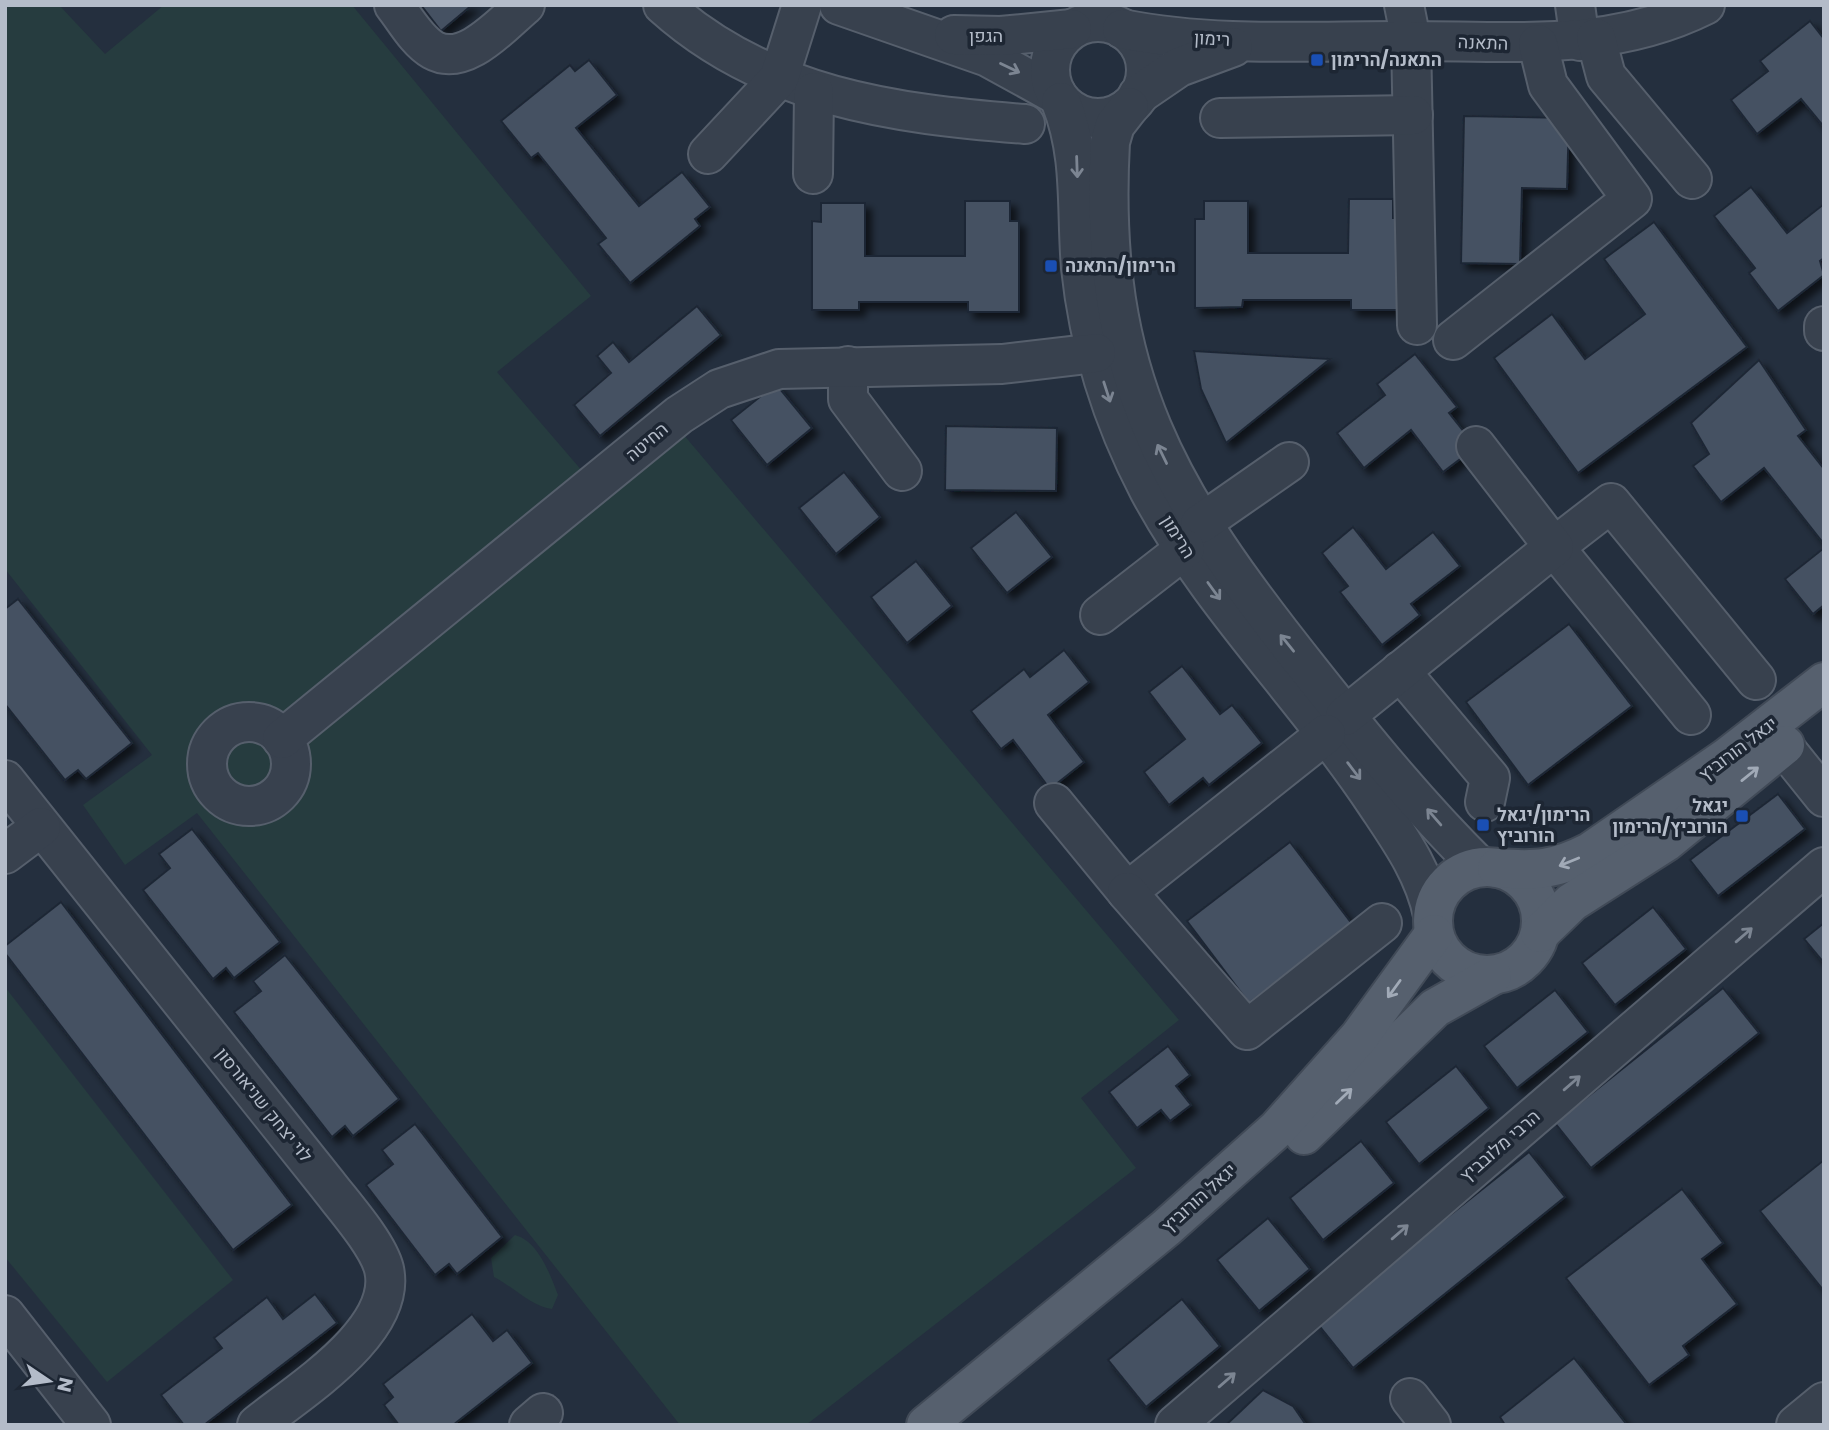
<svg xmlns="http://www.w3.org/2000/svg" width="1829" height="1430" viewBox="0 0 1829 1430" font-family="Poppins,Heebo,sans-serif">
  <defs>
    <filter id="shadow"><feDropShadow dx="6" dy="6" stdDeviation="3.5" flood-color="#0009"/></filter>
  </defs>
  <rect width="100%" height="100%" fill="#242f3e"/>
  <g fill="#263c3f">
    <path d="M5,5h54l46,49 59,-49h188l239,291 -94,76 105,122 81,-60 496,586 -98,78 55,70 -330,257h-126l-483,-612 -72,52 -42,-60 69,-50 -147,-186z"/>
    <path d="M5,987l228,293 -126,102 -102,-125z"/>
    <path d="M515,1235c23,6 35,39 43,60l-6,14c-18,-1 -40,-23 -58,-32l-3,-19z"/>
  </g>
  <g fill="#455162" stroke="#1f2835" stroke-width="2" filter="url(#shadow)">
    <path d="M421,5h51l-31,26z"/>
    <path d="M1810,21l14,18v88l-23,-28 -44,35 -26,-34 37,-29 -8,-10z"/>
    <path d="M589,60l28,35 -41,33 63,78 43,-34 28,35 -15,12 5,7 -70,57 -32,-39 8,-6 -68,-85 -7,5 -30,-37 69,-56 5,6z"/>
    <path d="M1464,116l105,2 -2,71 -45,-1 -2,76 -59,-1z"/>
    <path d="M1751,187l36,46 37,-29v54l-4,3 4,14 -46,36 -29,-38 6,-5 -41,-52z"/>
    <path d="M1349,199h44v19h9v92h-51v-10h-108l-1,7 -47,1v-89h9v-18h44v52h100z"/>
    <path d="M965,201h45v20h9v91h-51v-10h-109v8h-47v-89l9,1v-19h44v53h100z"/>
    <path d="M1654,222l93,125 -169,126 -84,-115 58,-44 33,45 60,-45 -41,-55z"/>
    <path d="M697,306l24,29 -121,101 -26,-31 37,-32 -14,-17 16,-14 16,20z"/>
    <path d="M1194,351l136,8 -104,84 -25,-54z"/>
    <path d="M1415,354l42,53 -8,6 27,34 -33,25 -32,-42 -47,38 -27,-35 48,-38 -8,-11z"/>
    <path d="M1759,360l47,70 -8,6 26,33v75l-60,-76 -43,34 -28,-36 16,-12 -18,-31z"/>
    <path d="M776,384l36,44 -45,37 -36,-45z"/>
    <path d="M946,426l111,2 -1,63 -111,-1z"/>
    <path d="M844,472l36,45 -44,37 -37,-46z"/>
    <path d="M1016,512l36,45 -45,36 -36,-45z"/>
    <path d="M1353,527l33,42 47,-37 27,34 -49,38 9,11 -38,30 -42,-53 8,-6 -26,-33z"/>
    <path d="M1824,548v57l-11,9 -28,-35z"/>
    <path d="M916,561l36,45 -45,37 -36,-46z"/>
    <path d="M18,599l114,144 -46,36 -8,-9 -13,10 -60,-76v-95z"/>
    <path d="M1569,624l63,82 -104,79 -62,-83z"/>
    <path d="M1064,650l25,32 -41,33 36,47 -34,27 -37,-49 -12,9 -30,-38 53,-42 6,8z"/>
    <path d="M1182,666l38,48 12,-9 30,38 -53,42 -6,-7 -34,27 -25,-33 41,-33 -36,-47z"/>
    <path d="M1778,794l27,35 -87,67 -28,-36z"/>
    <path d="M192,829l88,113 -46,36 -8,-10 -13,11 -70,-89 27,-22 -11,-14z"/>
    <path d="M1290,842l62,82 -103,79 -62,-82z"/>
    <path d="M61,902l231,303 -59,45 -228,-297v-7z"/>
    <path d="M1653,907l33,42 -71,56 -33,-42z"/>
    <path d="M1824,923v40l-20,-24z"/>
    <path d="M285,955l114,144 -46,37 -8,-10 -13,11 -98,-125 27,-21 -8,-10z"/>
    <path d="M1723,988l36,45 -168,135 -36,-45z"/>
    <path d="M1555,990l33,42 -71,56 -33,-42z"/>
    <path d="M1168,1046l22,29 -14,11 15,19 -21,16 -9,-11 -24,18 -28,-36z"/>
    <path d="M1456,1066l33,42 -70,56 -33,-42z"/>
    <path d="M415,1124l87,113 -45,37 -8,-10 -14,11 -69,-90 27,-21 -11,-14z"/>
    <path d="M1361,1141l33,42 -71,57 -33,-42z"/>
    <path d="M1529,1152l36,45 -212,171 -37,-46z"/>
    <path d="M1824,1160v131l-64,-80z"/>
    <path d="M1682,1189l41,54 -21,16 35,45 -54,42 6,9 -40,30 -83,-107z"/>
    <path d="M1268,1218l42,51 -51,42 -42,-51z"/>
    <path d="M315,1294l22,29 -133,102h-20l-23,-30 61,-47 -8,-10 53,-41 16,22z"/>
    <path d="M1182,1299l38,47 -74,61 -38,-47z"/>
    <path d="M472,1314l21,27 14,-11 25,33 -79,62h-54l-15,-20 9,-8 -10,-13z"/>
    <path d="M1574,1358l53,67h-122l-5,-8z"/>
    <path d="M1263,1390l30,16 13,19h-80z"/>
  </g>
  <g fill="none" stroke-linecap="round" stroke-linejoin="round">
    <defs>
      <g id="minor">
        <path d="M394,5c11,14 23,36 39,45 32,18 69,-26 92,-45"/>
        <path d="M663,5c102,92 231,109 362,119"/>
        <path d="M839,5l149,52 69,38"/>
        <path d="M1404,5l7,35 6,285"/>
        <path d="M1575,5l5,36"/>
        <circle cx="1098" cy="70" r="48"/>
        <path d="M1122,29c91,18 184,12 276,12 106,-1 209,13 307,-36"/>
        <path d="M954,35l47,1 71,-7"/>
        <path d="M1596,38l10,38 86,103"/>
        <path d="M1138,95l41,-28 54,-20"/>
        <path d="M1061,102c22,54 15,109 20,166 8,78 32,153 68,222 61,114 155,205 227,313 24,36 48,69 57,112"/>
        <path d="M1129,107l-14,18 -5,17c-13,235 59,352 200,529 53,67 109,136 170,196"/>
        <path d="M1220,118l193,-3"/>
        <path d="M708,154l71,-76 23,-73"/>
        <path d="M813,174l1,-82"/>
        <path d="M1824,326v5"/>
        <path d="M1453,340l179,-141 -84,-114 -10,-41"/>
        <path d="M848,366v33l54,72"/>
        <path d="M1200,524l89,-62"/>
        <path d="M1100,615l85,-66"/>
        <path d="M1400,671l90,107 -5,24"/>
        <path d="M1691,715l-137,-168 57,-44 145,177"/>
        <path d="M1345,716l209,-169 -78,-101"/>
        <circle cx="249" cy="764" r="42"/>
        <path d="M282,739l397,-324 40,-26 60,-20 223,-5 94,-11"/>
        <path d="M1784,747l40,50"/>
        <path d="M5,780l322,404c16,21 51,60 57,85 14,62 -85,122 -127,156"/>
        <path d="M1054,803l73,89 199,-158"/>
        <path d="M5,854l36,-27"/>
        <path d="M1127,892l120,138 135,-107"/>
        <path d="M5,1315l86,110"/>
        <path d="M1410,1398l21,27"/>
        <path d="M529,1425l14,-12"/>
        <path d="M1175,1425l649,-558"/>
        <path d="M1796,1425l28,-23"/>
      </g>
      <g id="major">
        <circle cx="1487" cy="921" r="54"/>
        <path d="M1497,868c39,3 58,2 93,-16l136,-94 98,-76"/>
        <path d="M1540,933l32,-31 94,-60 119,-97"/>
        <path d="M1304,1135l131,-127 57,-32"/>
        <path d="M926,1425l240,-197 111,-99 82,-92 75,-103"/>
      </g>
    </defs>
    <use href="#minor" stroke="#565f6c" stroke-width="42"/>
    <use href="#major" stroke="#414a57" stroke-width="42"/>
    <use href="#minor" stroke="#38414e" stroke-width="38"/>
    <use href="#major" stroke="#56606e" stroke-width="38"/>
  </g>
  <defs><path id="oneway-shaft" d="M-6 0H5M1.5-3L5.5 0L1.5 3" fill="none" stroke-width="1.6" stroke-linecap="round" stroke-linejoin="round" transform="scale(1.75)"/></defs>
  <g stroke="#7c8592">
    <use href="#oneway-shaft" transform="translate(1010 68) rotate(26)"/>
    <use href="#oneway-shaft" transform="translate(1077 167) rotate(88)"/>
    <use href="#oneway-shaft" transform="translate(1107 392) rotate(72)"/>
    <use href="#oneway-shaft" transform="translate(1162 454) rotate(-116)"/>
    <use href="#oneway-shaft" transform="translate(1214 591) rotate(54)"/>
    <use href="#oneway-shaft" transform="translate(1287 643) rotate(-129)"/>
    <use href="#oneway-shaft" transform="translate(1354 771) rotate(53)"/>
    <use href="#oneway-shaft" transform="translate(1434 817) rotate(-131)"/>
    <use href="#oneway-shaft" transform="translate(1744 935) rotate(-41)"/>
    <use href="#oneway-shaft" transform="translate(1572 1083) rotate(-41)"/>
    <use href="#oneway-shaft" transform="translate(1400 1232) rotate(-41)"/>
    <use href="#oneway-shaft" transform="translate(1227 1380) rotate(-41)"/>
  </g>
  <g stroke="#a1aab7">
    <use href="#oneway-shaft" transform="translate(1750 774) rotate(-39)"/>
    <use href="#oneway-shaft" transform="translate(1569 862) rotate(158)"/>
    <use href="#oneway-shaft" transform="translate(1394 989) rotate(126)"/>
    <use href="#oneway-shaft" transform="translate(1344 1096) rotate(-44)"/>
  </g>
  <g fill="#1a4fb4" stroke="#1d2633" stroke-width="2.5">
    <rect x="1310" y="53" width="14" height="14" rx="3.5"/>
    <rect x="1044" y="259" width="14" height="14" rx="3.5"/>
    <rect x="1735" y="809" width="14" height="14" rx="3.5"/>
    <rect x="1476" y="818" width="14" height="14" rx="3.5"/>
  </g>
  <g text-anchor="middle" stroke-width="7" stroke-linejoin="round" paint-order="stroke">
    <g font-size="18" fill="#b4bcc9" stroke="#1d2633">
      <text x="986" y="42">הגפן</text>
      <text transform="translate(1212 39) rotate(3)" y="6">רימון</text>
      <text transform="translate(1483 43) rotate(2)" y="6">התאנה</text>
      <text transform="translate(647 442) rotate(-40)" y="6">החיטה</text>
      <text transform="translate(1178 537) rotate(58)" y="6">הרימון</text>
      <text transform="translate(1738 749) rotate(-37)" y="6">יגאל הורוביץ</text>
      <text transform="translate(264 1105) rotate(51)" y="6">לוי יצחק שניאורסון</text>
      <text transform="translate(1500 1146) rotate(-41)" y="6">הרבי מלובביץ</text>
      <text transform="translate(1199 1198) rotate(-42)" y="6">יגאל הורוביץ</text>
    </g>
    <g font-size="18" font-weight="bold" fill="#b4bcc9" stroke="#1d2633" text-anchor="start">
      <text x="1331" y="66">התאנה/הרימון</text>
      <text x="1065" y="272">הרימון/התאנה</text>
      <text x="1728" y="812" text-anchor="end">יגאל<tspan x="1728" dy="21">הורוביץ/הרימון</tspan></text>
      <text x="1497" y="821">הרימון/יגאל<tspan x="1497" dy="21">הורוביץ</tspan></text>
    </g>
  </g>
  <rect width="1829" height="1430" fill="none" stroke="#b4bcc9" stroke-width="14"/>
  <g transform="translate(49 1381) rotate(103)" stroke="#1d2633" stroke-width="5" paint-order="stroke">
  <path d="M0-5L12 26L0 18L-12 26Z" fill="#b4bcc9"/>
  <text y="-10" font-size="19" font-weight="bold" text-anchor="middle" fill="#b4bcc9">N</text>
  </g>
</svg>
